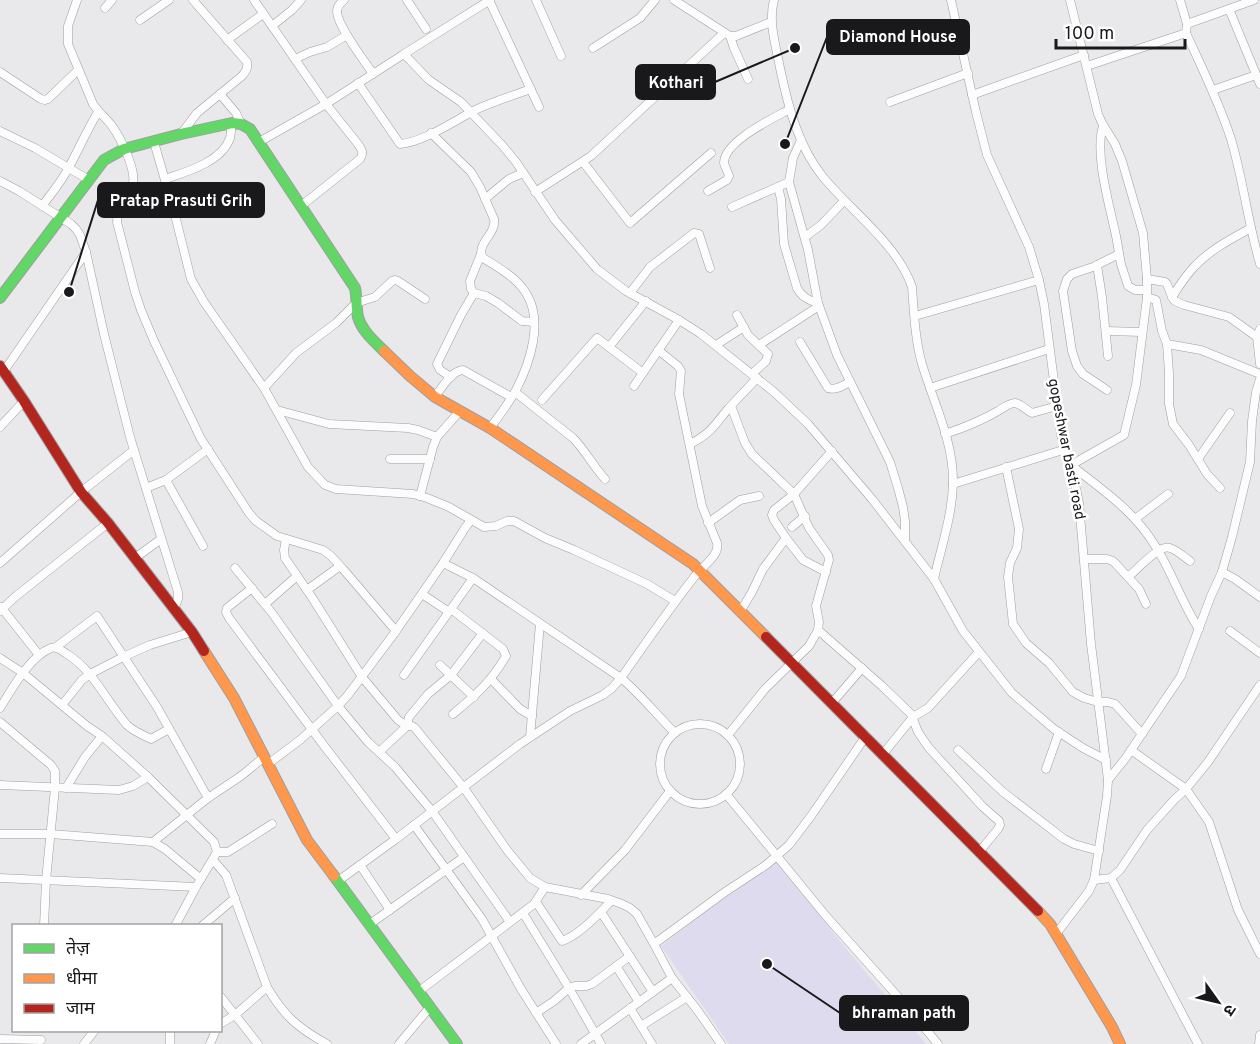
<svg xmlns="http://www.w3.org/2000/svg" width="1260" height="1044" viewBox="0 0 1260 1044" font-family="Overpass,'Noto Sans Devanagari',sans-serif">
  <rect width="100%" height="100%" fill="#e9e8eb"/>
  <path fill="#dedbef" d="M777,856l57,78 92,110h-197l-68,-98z"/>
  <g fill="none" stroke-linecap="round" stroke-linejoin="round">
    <defs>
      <g id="street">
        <path d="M77,0l-9,26v18l25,60c6,9 13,14 19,22 8,11 24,43 21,57 -5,15 -16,22 -16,39l18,70 6,18 13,31 47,98 48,74 7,8 21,15 46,14 8,6 12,13 53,62"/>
        <path d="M254,0l72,104 32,40c4,6 6,9 2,15l-59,47"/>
        <path d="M344,0c-4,3 -7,6 -7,12 1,15 27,48 36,62"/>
        <path d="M407,0l19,29"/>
        <path d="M489,0l50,107"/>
        <path d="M536,0l25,56"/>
        <path d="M674,0l56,36h6l35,-14"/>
        <path d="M774,0c-6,22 2,46 6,68 8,38 18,78 43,109 28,34 75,68 89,110 2,25 3,53 10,77 12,40 32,78 31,120 -1,32 -12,64 -19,95"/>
        <path d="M951,0l25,112 11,43 42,92 10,33 5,24 17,131 10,30 8,38 12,141 17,136 -1,16 -13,84 -5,11 -33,43"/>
        <path d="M1070,0l28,114 4,9 13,21 7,17 21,72 4,46 18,3 2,2 5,13 3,4 9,4 45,12 28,20"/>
        <path d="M1180,0l7,24 -1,9c16,35 33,69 45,106 12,40 17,84 29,125"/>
        <path d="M105,8l7,-8"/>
        <path d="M1229,9l31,75"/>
        <path d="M140,20l29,-20"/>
        <path d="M1187,24l67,-24"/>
        <path d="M272,26l20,-16 9,-10"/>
        <path d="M730,36l4,12 14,31"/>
        <path d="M227,40l36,-26"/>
        <path d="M593,48l47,-30 15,-18"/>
        <path d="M404,54l86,-54"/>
        <path d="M295,59l15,-7 17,-5 20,-12"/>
        <path d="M1087,66l99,-33"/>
        <path d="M0,72l41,27 4,1 3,-1 30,-29"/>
        <path d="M358,83l42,61c21,-1 55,-23 73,-33 19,-9 38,-15 58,-22"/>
        <path d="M1213,90l43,-15"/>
        <path d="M220,94l16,19 5,11"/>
        <path d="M972,95l112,-40"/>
        <path d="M890,102l78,-29"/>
        <path d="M1103,126c-9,28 7,81 13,110 2,9 3,19 5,28 2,7 5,15 7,22l7,4h11"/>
        <path d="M0,131l35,17 54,32"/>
        <path d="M431,133l40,39 9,15 14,32c3,15 -19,25 -11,39 15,9 34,20 43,35 18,28 4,70 -10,97 -7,13 -17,26 -26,38"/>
        <path d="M181,134l16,-21 45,-37c4,-5 6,-7 5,-14l-54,-62"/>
        <path d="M801,140l-8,18 -4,24 19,68 10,53 19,52 53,107 8,26 5,19 2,14v20"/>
        <path d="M154,142l21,73 16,64 13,23 60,86 44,79 17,18 11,4 77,5 14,4 22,9 35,20 12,-1 11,-5h7l31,17 29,12 73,34 28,17"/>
        <path d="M259,142l67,-38 78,-50 25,26 32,22 41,43 14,17 39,58 42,49 29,22 53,29 22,14 73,58 34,32 64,75 62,80 29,52 49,62 42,36 29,19 23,12"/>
        <path d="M583,162l47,61 81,-70"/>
        <path d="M165,179c21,-7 57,-17 65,-41 1,-4 1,-10 2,-15"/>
        <path d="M0,181l19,10 52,33 5,5 4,6 6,17 18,82 26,103 48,155v7l-4,10"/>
        <path d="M778,187l3,12 3,45 13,44c5,9 11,12 21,15"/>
        <path d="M708,191l19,-11 2,-4c-1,-4 -4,-9 -5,-13 0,-22 50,-45 66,-54"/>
        <path d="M535,192l56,-36 133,-123"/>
        <path d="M485,199l24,-20 14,-6"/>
        <path d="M42,206c10,-13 20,-25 27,-39 10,-18 18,-37 29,-55"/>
        <path d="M732,207l57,-25"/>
        <path d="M805,237l16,-12 23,-24"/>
        <path d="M481,254l-11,27 1,8 3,4 12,3 12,7 24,18 12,1"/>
        <path d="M1097,265l5,32 6,59"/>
        <path d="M1147,279v18l-11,88 -12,50 -53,30c30,24 62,45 83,79 18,27 27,58 45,85"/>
        <path d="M630,293l20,-26 44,-34 5,1 11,34"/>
        <path d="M1147,297l9,3 6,31 5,13 2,29v31l4,20 16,21 18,29 13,14"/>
        <path d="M1172,297c7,-11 14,-22 23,-31 16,-17 36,-27 56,-38"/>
        <path d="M737,315l11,20 20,19 -2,7 -14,13"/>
        <path d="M915,316l124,-36"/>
        <path d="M1260,329l-3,8 3,27"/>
        <path d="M1106,331l36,1"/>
        <path d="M800,342l28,46c7,3 16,-3 22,-6"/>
        <path d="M1167,344l34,6 59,24"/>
        <path d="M716,345l28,-18"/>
        <path d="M759,345l60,-39"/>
        <path d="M609,347l37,-46"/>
        <path d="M4,371l82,-119"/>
        <path d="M451,377l-11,-7 -3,-6 24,-49 13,-22"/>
        <path d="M634,386l45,-66"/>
        <path d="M264,388l32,-35 40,-30 17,-17 9,-5 13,-4 17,-16 3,-1 3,1 27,18"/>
        <path d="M930,388l119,-39"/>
        <path d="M1107,390l-24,-16 -6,-8 -5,-15 -9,-60 4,-12 5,-5 21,-7 26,-13"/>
        <path d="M515,392l58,46c12,12 20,28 32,41"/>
        <path d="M435,396c8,-9 16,-25 28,-26l48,27"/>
        <path d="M542,400l55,-62 46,35"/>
        <path d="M277,410l52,14 79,4 10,2 19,7"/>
        <path d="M0,427l24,-26"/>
        <path d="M945,434c18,-6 36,-13 53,-23 5,-3 11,-8 17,-8 6,1 11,7 17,10l25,-7"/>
        <path d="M690,444c21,-11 23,-17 38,-35 9,-10 19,-20 29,-31"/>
        <path d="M390,459h40"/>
        <path d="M1198,459l32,-46"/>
        <path d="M1006,467l13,62 -2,19 -7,15 -2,14 5,47 13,19 23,20 24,29 11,6 14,4h10l7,2 27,30"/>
        <path d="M166,480l37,66"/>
        <path d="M953,484l113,-35"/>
        <path d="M146,488l20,-8 42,-31"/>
        <path d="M420,496l13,-49 4,-10 22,-25"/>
        <path d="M1135,519l33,-25"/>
        <path d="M708,523l32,-23 19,-4"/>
        <path d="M792,527l13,-11"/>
        <path d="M286,539l-2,11 1,8 28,41 49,78 36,43 9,6h5l3,2 49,60 43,62 23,28 15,9 63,12 14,5 8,4 7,6 17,30 18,34 26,33 23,33"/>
        <path d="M135,558l26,-19"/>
        <path d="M1085,559h22l6,2 26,28 7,15"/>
        <path d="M0,563l81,-71 53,-42"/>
        <path d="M443,563l30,15 148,100c19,16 35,36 53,54"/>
        <path d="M235,568l37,45 66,93 30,36 27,25 37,44 78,111"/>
        <path d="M826,572l-23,-12 -17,-22 -12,-18 -2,-5 2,-5 20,-16 38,-43"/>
        <path d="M1222,572l13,7 25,18"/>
        <path d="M1128,577c9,-7 31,-33 42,-29 7,2 14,9 20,13"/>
        <path d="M252,588l-25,20 -1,4 3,6 96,129 71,92"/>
        <path d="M307,590l33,-24"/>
        <path d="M422,594l27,18"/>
        <path d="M265,604l32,-28"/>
        <path d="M1,607l38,48"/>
        <path d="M451,609l52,40 3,7c-15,26 -30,39 -53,58"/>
        <path d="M0,611l15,-14 93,-74"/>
        <path d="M740,612l12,-20 11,-23 23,-31"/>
        <path d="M818,630l64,56 29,28 7,18 11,16 54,59 16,14 1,4 -2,4 -19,23"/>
        <path d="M1230,631l30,22"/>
        <path d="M56,647l41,-31 60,91 51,91"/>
        <path d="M0,658l23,15 64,53 15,10 46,41 66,65 3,10 -21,35 -21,39"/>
        <path d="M440,665l34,32"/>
        <path d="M404,675l69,-97"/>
        <path d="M491,679l29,30 12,7"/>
        <path d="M832,703l30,-35"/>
        <path d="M62,705l20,-25 8,-6 35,-18 25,-11 42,-13"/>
        <path d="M0,708c12,-19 29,-51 51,-60 6,-2 11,3 16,6 27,17 39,47 60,71 6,6 16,10 24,14l18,-10"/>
        <path d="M0,722l51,43 4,6v17l-9,92 -2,46"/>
        <circle cx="700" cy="764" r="40"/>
        <path d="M728,735l37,-46 44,-43 9,-16 1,-8 -3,-16 13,-46 -1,-5 -19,-27 -15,-34 -42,-40 -7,-11 -14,-37"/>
        <path d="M530,737l10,-113"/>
        <path d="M958,750l45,42 61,47 10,5 25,7"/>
        <path d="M1131,750l55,39 23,33 29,88 22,44"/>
        <path d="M379,752l28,-26 2,-9 19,-23 23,-19 32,-42"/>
        <path d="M883,754l30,-37 15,-9 50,-55"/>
        <path d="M268,764l32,-24 38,-34 10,-11 48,-64 47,-68 22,-35 6,-8"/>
        <path d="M1046,769l13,-37"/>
        <path d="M1108,780l17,-21 56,-83 30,-80 11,-24 10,-35 18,-75 2,-41 4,-29 4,-13"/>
        <path d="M0,785l119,5 14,-4 15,-9"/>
        <path d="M66,788l19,-31 17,-21"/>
        <path d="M726,794l100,122 82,92 30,36"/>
        <path d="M414,825l68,94 39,70 35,55"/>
        <path d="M0,834h51l102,8 12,7 36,30"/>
        <path d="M153,842l55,-44 33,-22 23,-19"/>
        <path d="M217,852h11l44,-28"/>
        <path d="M213,860l13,15 41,112 -32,28 -15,9"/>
        <path d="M360,865l30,45"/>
        <path d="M0,878l196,9"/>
        <path d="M1111,878l87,166"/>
        <path d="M1094,880l17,-2 9,-8 27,-40 27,-30 12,-11 22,-27 52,-77"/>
        <path d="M338,881l58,-42 124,-95 50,-33 33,-16 9,-7 9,-10c24,-34 48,-69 74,-102 7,-10 25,-20 22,-33l-15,-37 -23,-112 2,-23 -3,-5 -20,-16"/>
        <path d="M581,895l44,-45 45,-59"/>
        <path d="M536,902l26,39c16,-5 38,-28 49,-40"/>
        <path d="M601,912l52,80"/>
        <path d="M523,913l46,75 32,56"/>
        <path d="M370,924l94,-67"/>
        <path d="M202,926l33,-28"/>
        <path d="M654,944l71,-52 41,-27 23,-20 22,-29 55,-80"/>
        <path d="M616,966l23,36"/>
        <path d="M267,987c17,29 31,41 60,57"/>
        <path d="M418,992l116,-88 11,-17"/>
        <path d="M220,996l38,48"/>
        <path d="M630,1008l22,36"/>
        <path d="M536,1013l18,-12 15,-13 6,-2h11l6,-2 38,-28"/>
        <path d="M641,1026l46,-29"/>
        <path d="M0,1039l41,1"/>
        <path d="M84,1044l11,-14"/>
        <path d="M170,1044v-14"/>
        <path d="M210,1044l6,-14"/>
        <path d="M399,1044l31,-37"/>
        <path d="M581,1044l91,-66"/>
        <path d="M1259,1044l1,-9"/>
      </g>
      <g id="fast">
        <path d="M0,298l104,-138 20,-11 57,-15 51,-11 9,1 9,5 105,159c2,9 1,19 3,29 4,14 16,24 26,34"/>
        <path d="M334,876l123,168"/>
      </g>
      <g id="slow">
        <path d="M384,351l26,25 25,21 55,31 203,136 73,73"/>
        <path d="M204,651l30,47 73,142 27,36"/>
        <path d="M1038,911l12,13 62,103 8,17"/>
      </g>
      <g id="jam">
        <path d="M0,366l24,35 57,91 27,31 84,109 12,19"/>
        <path d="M766,637l272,274"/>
      </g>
    </defs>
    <use href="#street" stroke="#9f9ea1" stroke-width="9"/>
    <use href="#fast" stroke="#9f9ea1" stroke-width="12"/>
    <use href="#slow" stroke="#9f9ea1" stroke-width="12"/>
    <use href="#jam" stroke="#9f9ea1" stroke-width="12"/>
    <use href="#street" stroke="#fcfcfc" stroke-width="8"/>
    <use href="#fast" stroke="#63d668" stroke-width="10"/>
    <use href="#slow" stroke="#ff974d" stroke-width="10"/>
    <use href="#jam" stroke="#b3261e" stroke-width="10"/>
  </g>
  <g text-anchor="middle" stroke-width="5" stroke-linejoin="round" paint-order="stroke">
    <g font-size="15" fill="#19191b" stroke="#fff">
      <text transform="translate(1067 449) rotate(79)" y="5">gopeshwar basti road</text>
    </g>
  </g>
  <path fill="none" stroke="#19191b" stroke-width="2" d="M785 144L827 37M795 48L715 82M69 292L98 200M767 964L840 1013"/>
  <g fill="#19191b" stroke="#fff" stroke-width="2">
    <circle cx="785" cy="144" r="6"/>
    <circle cx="795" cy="48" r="6"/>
    <circle cx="69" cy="292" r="6"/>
    <circle cx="767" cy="964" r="6"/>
  </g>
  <g fill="#19191b" stroke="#19191b" stroke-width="2">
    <rect x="827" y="20" width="142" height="34" rx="6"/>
    <rect x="636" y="65" width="79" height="34" rx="6"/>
    <rect x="98" y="183" width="166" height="34" rx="6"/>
    <rect x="840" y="996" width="128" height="34" rx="6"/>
  </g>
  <g font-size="16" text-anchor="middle" font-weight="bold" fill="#fff">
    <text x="898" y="42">Diamond House</text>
    <text x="676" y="88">Kothari</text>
    <text x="181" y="206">Pratap Prasuti Grih</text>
    <text x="904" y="1018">bhraman path</text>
  </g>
  <rect x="12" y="924" width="210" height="108" fill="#ffffff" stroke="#a3a3a4" stroke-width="1.5"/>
  <rect x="24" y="944" width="30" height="9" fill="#63d668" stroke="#a3a3a4" stroke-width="1.5"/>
  <text x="66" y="954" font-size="18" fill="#19191b">तेज़</text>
  <rect x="24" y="974" width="30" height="9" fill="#ff974d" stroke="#a3a3a4" stroke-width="1.5"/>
  <text x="66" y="984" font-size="18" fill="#19191b">धीमा</text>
  <rect x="24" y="1004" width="30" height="9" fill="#b3261e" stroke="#a3a3a4" stroke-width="1.5"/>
  <text x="66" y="1014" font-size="18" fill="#19191b">जाम</text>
  <g transform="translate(1218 1002) rotate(124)" stroke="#ffffff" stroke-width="4.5" paint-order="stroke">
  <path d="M0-4.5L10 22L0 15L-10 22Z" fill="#19191b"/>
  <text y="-9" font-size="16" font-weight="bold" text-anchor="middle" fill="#19191b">उ</text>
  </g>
  <path d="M1056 39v9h129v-9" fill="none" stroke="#19191b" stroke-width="3"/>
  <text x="1065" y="39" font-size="18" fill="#19191b" stroke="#ffffff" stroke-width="4.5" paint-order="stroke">100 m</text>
</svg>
